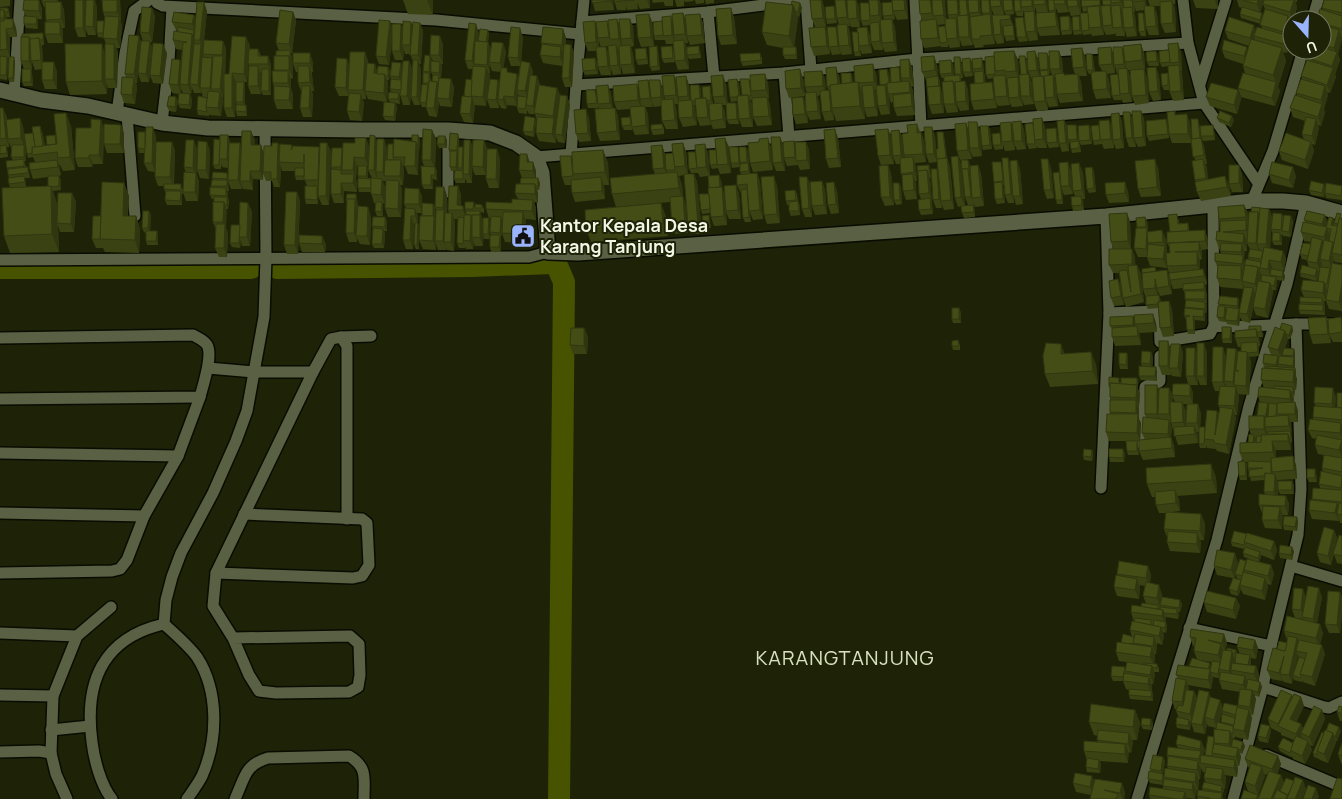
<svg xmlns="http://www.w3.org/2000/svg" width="1342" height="799" viewBox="0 0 1342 799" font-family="Manrope,sans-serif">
  <rect width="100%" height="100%" fill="#1e2308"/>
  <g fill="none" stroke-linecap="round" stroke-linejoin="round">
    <g stroke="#485300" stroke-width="22">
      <path d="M0,268h251"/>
      <path d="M277,268l194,-2 82,-3 5,5 6,14 -5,517"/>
    </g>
    <defs>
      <g id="street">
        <path d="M156,0l1,3 6,3 273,14 144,14"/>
        <path d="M806,0l5,70"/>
        <path d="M915,0l6,126"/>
        <path d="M1183,0l5,43 16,60 54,80"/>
        <path d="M708,12l6,65"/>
        <path d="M1312,20l6,-20"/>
        <path d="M582,22l126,-10 96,-12"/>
        <path d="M784,73l5,64"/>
        <path d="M1200,84l26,-84"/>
        <path d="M576,85l208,-12 134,-14 270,-16"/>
        <path d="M14,94l6,-94"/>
        <path d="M117,113l8,-60 9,-42 15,-11"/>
        <path d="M127,115l8,101"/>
        <path d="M162,123l7,-61 3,-55"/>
        <path d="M448,130v62"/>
        <path d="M571,155l5,-70 8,-85"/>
        <path d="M536,157l668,-54"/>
        <path d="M1252,201l21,-50 30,-101"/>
        <path d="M1213,206l1,120"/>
        <path d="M0,260l529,-3 19,-5"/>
        <path d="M1109,313l47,-2 3,3 1,28 50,-8 4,-8 13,1 69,-3h46"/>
        <path d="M341,337l30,-1"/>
        <path d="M0,338l193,-3c5,3 13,6 15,12 4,12 -5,38 -8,50l-200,2"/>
        <path d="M208,368l46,4h59l-97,201 -3,33 20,32 16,37 10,16 17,2 73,-1 9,-5 2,-12 -1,-31 -9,-8 -117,2"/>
        <path d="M313,372l18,-33 10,-2 6,9v173"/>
        <path d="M1142,444l3,-57c4,-4 10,-1 15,-6v-25"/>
        <path d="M0,453l178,3"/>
        <path d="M1101,488l8,-175 -3,-97"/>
        <path d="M0,513l144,3"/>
        <path d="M1291,566l51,15"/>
        <path d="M0,573l112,-2 8,-2 7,-9 17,-44 34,-60 22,-59"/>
        <path d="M216,573l137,5 9,-2 7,-11 -2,-42 -5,-4 -118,-5"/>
        <path d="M1189,628l82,18"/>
        <path d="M0,633l77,3"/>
        <path d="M1263,687l61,20 5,1 13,-6"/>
        <path d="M0,695l53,1"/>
        <path d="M51,730l39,-4"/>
        <path d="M0,752l39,-1 12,2 5,21 11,25"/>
        <path d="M51,753l2,-57 24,-60 34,-29"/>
        <path d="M1266,755l76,32"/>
        <path d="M112,799c-11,-13 -18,-40 -20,-57 -8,-59 10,-104 72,-118"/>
        <path d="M187,799c5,-7 11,-15 15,-23 16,-36 17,-85 -5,-119 -9,-12 -22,-23 -33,-33l2,-24 6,-23 9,-24 32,-60 23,-52 11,-30 17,-94 2,-59 -1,-129"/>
        <path d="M235,799c10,-21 9,-34 33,-41l81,-2c19,11 15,23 15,43"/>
        <path d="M1137,799l80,-259 32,-134 38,-122 19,-81"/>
        <path d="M1233,799l30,-112 8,-41 27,-111 3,-46 -5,-165"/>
      </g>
      <path id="secondary" d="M0,90l41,10 47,6 74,17 46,5 151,2h89l42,3 26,10 20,14 6,16 6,79 30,1 528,-37 146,-15h31l23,2 36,10"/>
    </defs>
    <use href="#street" stroke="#090c00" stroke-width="14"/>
    <use href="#secondary" stroke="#090c00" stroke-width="18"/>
    <use href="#street" stroke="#5a6043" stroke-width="11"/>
    <use href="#secondary" stroke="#5a6043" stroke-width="15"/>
  </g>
  <g fill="#3a4213" fill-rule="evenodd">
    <path d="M0,0h10v6l-10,1z"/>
    <path d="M58,0v2h3l3,8 1,18h-3l1,3v12h-15l-3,-9 2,-12 -1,-2v-13h-2l-2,-5z"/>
    <path d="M69,0h16l1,3 11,4 -1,28h-8l-2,-5v7h-8l-3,-9v-28z"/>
    <path d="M120,0l1,20h-1l2,6 -2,22h-4l2,5 -1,35h-9l-1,-3v9l-37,1 -4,-13 39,-29 1,-9 -2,-6 -6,-1 -1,-4 7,-12 1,2v-5l-2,-6z"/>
    <path d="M403,0h30v15l-25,-1z"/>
    <path d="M592,0h21l1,10 -19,1z"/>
    <path d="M614,0h36v8l-10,1 -3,-6 1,6 -11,1 -1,-4v4h-9z"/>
    <path d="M652,0h21v6h-8l-2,-5v1l-10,1z"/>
    <path d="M675,0h9v6l-7,1z"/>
    <path d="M684,0h9l1,1 -9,1z"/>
    <path d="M695,0h9v3l-8,1z"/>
    <path d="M705,0h9v3l-8,1z"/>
    <path d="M810,0h12l2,7 2,20h-1l3,6 9,-3 2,-5 -2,-7 -2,-18h11l1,3v-3h9l3,7 1,20h-9l-2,-6 1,5h-2l2,7 2,21 -10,1 -2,-4 1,3 -9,1 -2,-6v5l-16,2 -3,-9 4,-20 -3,-8z"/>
    <path d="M869,0h10l2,4 1,16h2l-1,-4 10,-12 -1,-4h14l2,19 -11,1 -3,-7 1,6 -3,1 3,8 2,23 -12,1 -2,-5v3h-9l-3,-8 -1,-17 -7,1 -2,-5 9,-16z"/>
    <path d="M932,0l14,19h3l-1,-4 9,-15 2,4v-4h8l2,20 2,4 -3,-24 14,15 8,-13v-2h13l1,15h-7h9l-2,-4 9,-10 1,13 -6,1 5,9 2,16 -9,1 -3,-12 1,14 -7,1 -3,-7 1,7 -12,1 1,2 -9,1 -3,-8 1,5 -11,1 -2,-6v7l-10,1 -2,-4v3h-7v-1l-17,2 -3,-9 1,-19 -2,-6 12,-12zM991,8l3,7 -2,6 -1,-4h1zM945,24v2l-6,1 -1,-2z"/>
    <path d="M1014,0h33l1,12h1l-1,-12h32l1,13h7v-2l-5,1 -1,-5 -1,-7 21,6 21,-6v8v-8h23v6h4l-2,-6h27v4h-2l2,5 1,23 -11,1 -4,-9 -1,-18h-6l3,8 2,21h-10l-3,-8 -1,-17 -9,1 -2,-6 1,7h-1l1,4 2,20 -10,1 -2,-7v6h-9l-1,-4v2l-9,1 -3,-7 1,7 -12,1 -2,-5 1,3 -8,1 -1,-4 -2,-16 -9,1 -3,-8 1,4 -11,1 -2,-5v7l2,5 2,15 -20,1 -3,-7 1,11 -9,1 -2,-8 1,8 -9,1 -2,-5 6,-20 2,4v-6l-2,-5v6h-6l-2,-4zM1035,7l2,6 -1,6 -1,-4z"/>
    <path d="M1193,0h25v9l-22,-1z"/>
    <path d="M1237,0h27l-4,13h2l1,3 2,-7 -2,-5 1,-4h33v2h-2l2,5 -3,13h-4l2,4 -5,14 2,6 -2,9 -4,-1 3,9 -8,26 2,4 -5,15 -34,-9 -3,-9 7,-15 -2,-7v-2l-18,-6 -3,-8h26l1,-4 -21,-7 -3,-8 31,-1 6,-2 -1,-4 -20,-6 -1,-4 2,-6 -3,-1z"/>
    <path d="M1342,0v37h-1l1,2 -4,15 2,6 -5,14 1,3 -6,16 -3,-1 1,3 -4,14 1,4 -4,13 -3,-1 1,3 -4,17 -3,-1 2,7 -6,18 -26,-9 -3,-9 25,-11 -2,-6 3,-13 -12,-4 -3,-9 7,-12 -1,-3 6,-14 -1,-3 5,-14 -1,-5 17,-7v-30l1,-10 -1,-2z"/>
    <path d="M800,3l2,5 -3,9 -2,-1 1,2 -4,29h2l1,5v7h-12l-2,-4v-7l-16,-3 -5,-13 29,-27z"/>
    <path d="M8,8l1,4 1,5h-4l1,2h6l3,9 1,9h-7v20l5,4 -1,21h-5l-1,-4 1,-20h-2l1,3 -1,19 -7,-1v-61z"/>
    <path d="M42,8v11h-5l1,10 -12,-1 -2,-4 2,-8 -3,-6z"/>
    <path d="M152,8l3,9 -3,25h-2l3,8 14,3 -4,31 -10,-1 -3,-8 -1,7h-8l-3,-8 -1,9h-1l1,4 -2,17 -11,-1 -3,-9 5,-16 -1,-4 14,-38 2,6 2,-1 -3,-9z"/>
    <path d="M836,10l1,13 -10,1 -1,-5z"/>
    <path d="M207,11l-3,29 19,1 3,8 -1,25h4l17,-37 4,9 -1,3h9l3,7h7l3,9v8h-1l1,22h-8l-2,-4 1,-18h-2l1,2v19h-10l-3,-8 1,-20v-7l-2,23h-3l1,4v19l2,4v7h-10l-1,-5 1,-6 -1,-3v-20l-1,35h-8l-3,-9v-23l-1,13h-1l1,2 -2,16 -11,-1 -1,-1v2l-11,-1 -1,-5 10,-12v-1h-4l-2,-6v2h-7l-2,-5 -1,6 -8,-1 -2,-4v4l11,6 -1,10 -11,-1 -2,-4 1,-10 -7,-1 -3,-9 11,-24 1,4 1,-14 -6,-1 -3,-9 4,-9 -1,-1 -4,-8 22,-7 2,6z"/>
    <path d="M293,12l3,8 -4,33h-1l2,12v13l-3,1 1,10 2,6v14h-16l-3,-9v-12l-1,-5 2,-12 -1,-1 2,-14 3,-5 -3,-8z"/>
    <path d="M683,13l3,8 14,-7 3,9 2,20 -15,2 -3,-8 1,6h-3l2,6 2,20 -11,1 -3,-9 -1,-8 1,9 -11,1 -2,-4 12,-9 -1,-6h-7l-1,-4h-10l-1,-4z"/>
    <path d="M1143,13l2,4 1,19h-5l-2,-4z"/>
    <path d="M649,14l3,8 2,24 -13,1 -3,-9z"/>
    <path d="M1069,16l2,4 1,14 -10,1 -1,-4z"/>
    <path d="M1079,16l2,4 1,14 -8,1 -1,-4z"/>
    <path d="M734,17l3,27 -16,1 -3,-9z"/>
    <path d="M617,19l3,7 10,-7 3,8 1,19 -3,1 2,7 2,19 -12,1 -2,-8v8l-8,1 -2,-6v6h-10l-3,-8 -1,-16h-9l-3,-8 10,-22 2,6 10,-6 2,3zM599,41l2,6 7,-1v6l-9,-5z"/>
    <path d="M390,21l2,6 11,2 10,-4 7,-2 3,8 -2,33h-2l2,5 -1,36h-6l-3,-8 1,-15 -2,23h-7l-3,-11h-1l1,3v7l-5,-1 2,4 -2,14 -10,-1 -2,-4 3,-14 -18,-3 -2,-5v5h-4l2,4 -2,18 -12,-1 -3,-9 2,-15h-10l-4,-9 12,-28 2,7 16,-14 3,9v2l9,8 11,-4 2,4 -1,9h-2l1,3 -1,19h3l-2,-3 3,-7 -1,-3 1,-10 -1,-3 11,-13 1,4 7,-6 3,8 1,-8 -3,-7h-5l-1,-4 -1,10h-8l-3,-9v-10l-3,24 -10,-1 -3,-8z"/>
    <path d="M867,27l3,9 2,17 -10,1 -2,-5 1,7h-6l-1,-4 4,-20z"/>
    <path d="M563,29l3,9v6l5,1 3,8 -2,34h-7l-3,-9v-12l-19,-3 -3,-8 2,-10 -1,-2z"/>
    <path d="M488,30l1,4 -1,8 3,7 12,-6 3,9 -3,16 6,5 9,6 2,-13h-9l-3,-9 15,-20 -2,24 12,10 -1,5h5l3,9 17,3 3,7 7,1 3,9 -5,38 -7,-1 -2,-5v6l-17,-2 -3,-8 1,-13 -2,-6h-6l-2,-4v4l-8,-1 -2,-5 2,-12 -1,-2 -1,12 -10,-1 -1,4 -5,-1 -2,-4v4h-9l-3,-9 12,-15 2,-12 -9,-1 -2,-6v8h-1l1,3 -4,30 -11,-1 -2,18 -9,-1 -4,-9 4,-17 8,-16 1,-11h-5l-3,-9z"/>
    <path d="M21,37l23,1v7h-2l1,17 14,9v18h-12l-3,-9v-11l-7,1 -3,-8v8h-1l1,3 1,13h-9l-2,-4 2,-13 -3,-8z"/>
    <path d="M443,44v20h-2l1,2 -1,11h-1v1l11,1 3,9 -2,19 -12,-1 -1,-4 -2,15 -8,-1 -3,-9h-4l-2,-5 3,-18v-13l7,-15 2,5h1l-3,-6zM431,66v6l2,4 -1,5h-1l-1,-5z"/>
    <path d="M1141,44l3,9 1,16h-1l3,9 2,25 -14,2 -3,-9 -2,-26h-2l2,7 2,25 -9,1 -2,-5v2h-7l-2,-4 6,-23h-1l-2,-7v7l-8,1 2,6 2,18 -15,1 -3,-9 -2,-16h-2l-2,-4 5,-16 1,4 2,14 7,-1 -3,-6 12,-18 2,7z"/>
    <path d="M657,46l1,5 2,19 -8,1 -2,-4z"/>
    <path d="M1082,48l3,9 2,19h-8l2,6 2,19 -23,2 -3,-9 -1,-16h-2l2,6 2,22 -9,1 -2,-6 1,9 -11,1 -3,-9 -2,-22 -4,-9 7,-20 3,9 2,17h1l-1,-7 7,-17 2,4 1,16 -1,1v1h3l-2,-6 9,-18 3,8 1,14 1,2 11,-1 -2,-6z"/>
    <path d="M700,50l1,8 -12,1 -2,-4z"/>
    <path d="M1014,51l4,9 1,19 1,4 1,-8 6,-15 1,14 4,9 2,21 -10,1 -2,-6 1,7 -11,1 -3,-6 1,4 -12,1 -2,-4 1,6 -23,2 -3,-9 4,-17 -2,-15 9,-11 1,4 2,21 9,4 -1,-9 -5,1 -2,-4 8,-19z"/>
    <path d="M1181,52l1,19h-1l1,3 2,26 -11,1 -4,-11h-5l-2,-4 6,-11v-9l-6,1 -2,-4z"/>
    <path d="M647,53l1,11 -10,1 -2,-5z"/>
    <path d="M1158,55l1,11h-10l-2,-4z"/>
    <path d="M934,56l3,9 1,12 2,4v6l3,8 1,18 -12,1 -3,-9 -3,-25 -4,-8z"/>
    <path d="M762,57v7l-19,2 -2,-4z"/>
    <path d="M960,57l1,4 2,17h-2v3h4l3,9 1,20 -9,1 -3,-7 1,8 -11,1 -3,-9v-26h-2l-2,-4 11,-14 2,4 1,12h1v-2z"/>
    <path d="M595,58l2,4 1,12 -13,1 -2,-4z"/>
    <path d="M970,58l2,4 1,14 -8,1 -2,-5z"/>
    <path d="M909,59l3,9 2,18 -3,1 2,3 2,25 -18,1 -3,-8 -1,-6 -2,1 -2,-7 1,18 -9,1 -3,-9 -2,-16 -1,1 1,2 2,23 -11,1 -3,-9 1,11 -29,2 -2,-7v6l-9,1 -3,-9 -1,-17 -4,1 2,5 2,18 -11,1 -3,-6 1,9 -12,1 -3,-9 10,-18 3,7 1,-11 -2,-6 20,-8 1,12 3,-1 -2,-3 12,-11 1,8h2l9,-11 1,4 1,6h2l21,-10 1,13 4,-1 8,-12 1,10h1l8,-16 1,5 1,10h1l-1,-4z"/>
    <path d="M313,62v10h-1v3l2,16h-2l1,4 -1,22h-9l-3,-9 1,-17 -3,-8v-11h-2l-3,-9z"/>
    <path d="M1156,67l3,9 2,24 -8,1 -4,-9z"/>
    <path d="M765,74l3,9 1,15 -1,1 2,6 2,20 -15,1 -4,-9 -1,-17h-2l2,4 1,23h-11l-3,-8 -2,-18 -6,1 -1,-5 7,-18 2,4 1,13 2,-1 8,-14z"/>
    <path d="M674,75l3,7 9,-6 3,9 1,15h1l8,-15 2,4v9h2l7,-12 1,5 2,13h2l-2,-7 13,-13 1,19h9l1,4 2,17h-10l-2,-4 -1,-15h-4l3,7 1,16 -13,1 -3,-8 1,4 -11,1 -3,-8 -1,-13h-2l1,4 2,16 -14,2 -4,-9 -1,-14h-3l1,3 2,22h-12l-4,-8 -1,-15 -7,1 -2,-4 1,4h-8l3,7 1,20 -14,1 -3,-7v2h-8l-2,-4 9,-6 -1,-11 -13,1 -3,-8 25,-10 9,-12 2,4 13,4 1,11h1l-1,-3z"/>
    <path d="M803,78l2,18 -16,2 -3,-9z"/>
    <path d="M608,85l3,9 2,14h2l3,8 2,24 -20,1 -3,-8 2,-24 -1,-4v3h-10l-1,-4 10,-11z"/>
    <path d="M1238,90l3,9 -4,15 -27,-8 -4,-9z"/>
    <path d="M176,97l2,4 -2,11 -7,-1 -2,-5z"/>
    <path d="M0,108l7,9v3l13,-2 3,9 2,18 1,4v12h-2l2,6 3,5 1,6h-5l1,9h-5l27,-1v-9l-15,2 -3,-9 5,-8 -2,-5 -5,1 -1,-4 6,-21 7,-7 3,9 2,11 2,-1 8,-10 16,-9 4,44 -12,1 -3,-6h-1l2,10 -2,1 2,4v10l-8,1 4,13 15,-11 4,9 -2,30h-14l-2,-6 1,26 -49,1 -6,-17 6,-48 -1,-4v-6l-2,-10 6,-8 -2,-3 1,-9h-1l-2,-6v5h-2l1,10 -8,1z"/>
    <path d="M1141,111l3,8 2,27 -8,1 -3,-7 1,7h-7l-3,-9 7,-19z"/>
    <path d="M1119,113l3,9 2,26 -8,1 -2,-6v5l-10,1 -2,-5 -8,1 -1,-4 6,-16 10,-5 3,6z"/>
    <path d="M1176,115l14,8 1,16h1l7,-16 2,15 3,9 3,17h-2l3,15 21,6 2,11 -30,5 -4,-9 -2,-12v-20l-4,-17h-19l-3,-9z"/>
    <path d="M535,118l1,4 -2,15 -9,-2 -2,-4z"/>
    <path d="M589,118l2,23 -12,1 -3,-8z"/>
    <path d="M1217,118l17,2 -3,7 -12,-5z"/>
    <path d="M1166,119l2,4 1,15 -20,3 -2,-5z"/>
    <path d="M1064,120l4,8 8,-3 1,4 1,12 2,4 1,7 -9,1 -3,-13v11l-7,1 -3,-9z"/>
    <path d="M1021,121l3,9 2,19 -9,1 -2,-5v5l-10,1 -2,-7v5l-8,1 -2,-5 8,-9z"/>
    <path d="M966,123l2,5 12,3 2,25 -9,1 -2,-5 1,7 -12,1 -3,-9z"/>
    <path d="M662,124l2,4v6l-11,1 -2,-5z"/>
    <path d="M917,124l7,17 2,21 -11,1 2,18h-2l2,18 -11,1 -3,-9 -2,-27h-5l-3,-8 1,8 -13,1 -3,-9 10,-27 3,8 8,-7 4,9 1,19h1l-1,-3 4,-22z"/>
    <path d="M121,125l3,8v20h-17l-3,-9z"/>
    <path d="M1089,125l2,4 1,15 -11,1 -2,-4z"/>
    <path d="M988,126l2,4 2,19 -9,1 -1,-4z"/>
    <path d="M1045,127l2,21h-9l-2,-3 1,3 -8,1 -2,-5z"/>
    <path d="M104,128l-1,36h-10l-1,3h-14l-3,-9z"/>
    <path d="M1056,128l1,5 2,14 -10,1 -2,-5z"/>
    <path d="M1214,129l1,11 -12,1 -2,-5z"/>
    <path d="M943,132l1,4 3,22 3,9 4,42 -10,1 -2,-5v3h-6l-3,-8 5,-26 -1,-12 -8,1 -3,-9 9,-18 1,13h2z"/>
    <path d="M418,135l2,5 -1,10h-1v25l-10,-1 -3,-8h-2l1,3 -1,16h-3l2,4 -1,28h-13l-3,-9 1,-27h-4l3,6v17l-3,-1 1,3v10h-6l-2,-5v-8h-1l-3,-11h-12l-1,-4 1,-10 -1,-2 2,-10h-3l-1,13 1,4v9l-13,-1v12h-10l-3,-9 1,-25 -1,-2 12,-15 12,-9 11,-5 3,9 -1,19h-1l1,5v7h4l-4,-8 9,-29 10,7v12l6,-16 19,-3z"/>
    <path d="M156,136v6h16l3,9 -1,33 9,5v5h-1v11h-15l-2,-5 1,-7 -2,-4v-3h-6l-3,-9v-5l-7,-1 -4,-8 1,-10h-6l-1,-5z"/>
    <path d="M445,136l2,4v8h-8l-2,-4z"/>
    <path d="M780,137l3,8 11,-4 1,5 11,-4 3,8 1,19 -10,1 -2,-5 -11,1 -3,-8 -1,-12 2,25h-9l-3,-8z"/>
    <path d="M436,138l-1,29 2,4v9l-4,-1v10h-9l-2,-4 2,-19 -2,-6z"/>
    <path d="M459,138v9l5,3 6,-10 3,8 11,-8 3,9 -1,26h-11l-3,-8v16h-5l-2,-5v5h-9l-2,-4 1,-8h-4l-1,-4v-14l-1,-3z"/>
    <path d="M838,138l3,29 -12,1 -3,-9z"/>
    <path d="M255,140l-1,5h7l2,7 9,-6 6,-3 2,4 12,-2v2h27l1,4 7,-8 4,9 -2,53h-7l-4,-9 1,-7h-1v15h-12l-1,-5 2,-13 -2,-6h-9l-1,-4v-5h-13l-1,-4 -1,20h-6l-2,-6h-6l-3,-8v7l-10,-1v11l-10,-1 -1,-3v3h-11l-3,-8 1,10h-2l2,11 -1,7h-2v19l2,5 -1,24h-8l-4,-9 1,-18 -3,-8 1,-23h-2l-2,-4 2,-7 -1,-2 2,-6 -1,-2 15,-5 1,3v-8l-6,-1 -1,-3v5h-6l-2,-4 18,-22 10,4z"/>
    <path d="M683,143l3,9 2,22h6l3,8 5,52h-11l-3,-8 -4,-51 -5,1 3,9 1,12 3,8 2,28 -13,1 -3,-9 -2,-23 -54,5 -4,-13 43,-20 -2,-5 9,-24 3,9 2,19h1l-2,-3 7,-17z"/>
    <path d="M729,147l2,26 -11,1 -2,-6 -6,1 -2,-4 6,-15z"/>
    <path d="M738,147l1,4 1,13h1l-1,-2 8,-11 2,23 7,-1 3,9 3,37 -10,1 -3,-8 1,10h-6l-2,-4 -2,-25 -4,-8 4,-10 -1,-8 -8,1 -1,-5z"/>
    <path d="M771,147l2,23 -20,2 -3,-9z"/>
    <path d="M197,149v26l2,7 -1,19h-12l-3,-9 3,-19 -2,-6z"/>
    <path d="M210,150l-1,29 -9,-1 -3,-8z"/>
    <path d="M603,150l5,13 1,22h-5l1,14 -30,3 -3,-9 -1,-8h-6l-3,-8 9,-21z"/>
    <path d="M708,153l2,23 11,4 1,7 2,8 12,-10 3,9 2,25h-12l-3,-7 1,13 -13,1 -3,-9 -1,-4 -8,1 -1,-4 8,-16 -1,-18 -8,1 -2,-4h-7l-2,-4z"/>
    <path d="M958,156l3,9 7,-5 2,6 8,-1 3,9 3,32 -9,1 -1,-4 1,14 -11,1 -2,-5 -1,-7 -3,1 -3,-9zM962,173l1,3 2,21 3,8 -3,1z"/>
    <path d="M500,158l-1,30h-10l-3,-9z"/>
    <path d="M530,162h3l3,9v7l4,5 -1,7h-2l1,3v10l-4,-1 2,6v12l-10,-1 -1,24 -20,-1 -3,-9v-14h-1v33h-10l-1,-5 1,-12 -1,-3 1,-14h-2l-3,-9 26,-6 6,-4 -3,-6 5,-9 2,-6 -3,-8z"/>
    <path d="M888,165l3,9 3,31 -9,1 -4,-9z"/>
    <path d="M929,165l1,5 1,8h-1l3,36 -12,1 -2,-5 2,-11 -2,-5z"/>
    <path d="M1002,165h9l9,4 3,35 -7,1 -2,-8v6h-6l-3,-8 -1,-10h-1l2,18 -8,1 -2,-5 -1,-17z"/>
    <path d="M1239,165l3,9 1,18h-11l-3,-8z"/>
    <path d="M1092,167l2,5 2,20 -7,1 -2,-4z"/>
    <path d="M1051,168l3,30 -7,1 -3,-9z"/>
    <path d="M1158,168l3,28 -20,1 -3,-8z"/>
    <path d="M1071,171l2,23 -9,1 -2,-6 1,15h-6l-1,-4 -3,-27z"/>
    <path d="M1083,172l2,27h-3l2,11 -11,1 -1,-5 3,-10 -2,-5z"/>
    <path d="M1269,174l27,2 -3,12 -21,-5z"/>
    <path d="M807,177l3,8 2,32h-7l-3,-8z"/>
    <path d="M822,181l3,9 2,24 -12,1 -3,-9z"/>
    <path d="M124,183l5,13 -1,20h8l4,13 -1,24 -34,-1 -2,-4h-7l-4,-9 9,-23z"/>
    <path d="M899,183l2,4 1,17 -6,1 -2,-5z"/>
    <path d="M777,185l3,38 -13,1 -3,-9z"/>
    <path d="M458,186l3,9v11l5,9v-2l-1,-4 17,-4 2,4v4l-4,-1 3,11 7,-1v17h-6l-1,-3v10h-8l-1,-3 -1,6h-7l-1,-3v2h-6l-2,-5 1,-24h-4l1,3 -1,29 -7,-1 -1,-2v2h-8l-2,-6v6l-13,-1 -4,-9 3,-27h-5l1,4v6l1,4v22h-3l-2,-4 1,-21h-1l-1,25h-7l-3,-9 3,-32 -2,-4 15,-15 3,8v6l11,1 2,4v10l1,4v-11l-1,-4 9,-20 3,9v17h2l-1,-3z"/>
    <path d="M1342,186v14l-16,-2 -1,-5 1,-4 -2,8 -13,-2 -2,-5z"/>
    <path d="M795,190l2,4 1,7 2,5v9l-9,1 -2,-5v-6h-2l-1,-4z"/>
    <path d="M837,191l2,22 -8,1 -3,-9z"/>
    <path d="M1128,191l1,11 -20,1 -3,-8z"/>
    <path d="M297,192l3,9 -2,53h-11l-3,-9z"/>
    <path d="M357,199l1,8 13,9 -1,29 -10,-1 -3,-6v4h-8l-3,-9 1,-30 -1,-2z"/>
    <path d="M1244,205l4,8v11l3,-12 10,-4 8,1 3,8 10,-3 1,3 10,4 -2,16 -8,-1 -1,-2v1h-1l1,3v7h-8l-2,-4 1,-7 -2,-4 -1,18 13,3 3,8 -2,12 -11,-2h-1l11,2 2,5 -1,5 -7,-1 -1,10h-3v2l-5,26 -12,-3 -3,-8 -3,16 -8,-2 -2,-4 -1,9 -12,-2 -1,-3v1l-7,-1 -2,-4 2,-11 -1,-2 20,-6 1,4 -1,6 2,1 4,-22v-1v3l-24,-2 -3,-9 1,-9 -3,-8 6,-8 -1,-4h-1l-3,-9 4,-8 -1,-13zM1247,243l3,6 -2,8 1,3 -4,2 -1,-2v-9h3z"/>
    <path d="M252,211l-2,35h-8l-1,-5 -1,7 -8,-1 -2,-4 10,-18z"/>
    <path d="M151,215l-1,16h7l1,5v9h-11l-1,-4v-8l-2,-1 -2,-4z"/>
    <path d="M709,215l1,5 1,8 -7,1 -1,-4z"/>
    <path d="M666,216l2,20 -77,6 -5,-13z"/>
    <path d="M1145,217l2,4 1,11 18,7 1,14h3v-4l-3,-6 3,-11 9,-13v4h9l1,5v3l19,8v10l-6,1v9l-3,1 1,9h3l3,9 1,6 -2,1 2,11v7h-1l1,3 -1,7h-1v8l-10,-1v14h-7l-1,-4 -1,-10 -2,-5 2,-15 -1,-5 -2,-7 -10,1 -3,-9 -1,-7 -2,-7v2l-17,-2 -3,-9h-9l-4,-9 3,-20z"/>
    <path d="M1342,217v46l-7,-1 -1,-2 -1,4 9,1v46l-13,-2 -3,-8h-2l1,8v6l-25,-1 -1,-4 1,-8 4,-5 -3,-7 17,-8 1,-10 -1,-1 1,2 -2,8 -16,-4 -1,-4 9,-6 -2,-6v-1l-5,-1 -2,-5 11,-10v-2l-7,-1 -3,-9 4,-9 -1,-3 24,4 5,-6 1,3z"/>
    <path d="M387,221v10h-3l1,2 -1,15h-10l-2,-4 1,-16 -1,-2z"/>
    <path d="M1130,221l1,28 4,8v8h2l4,9 3,28 -18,5 -3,-9 -3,-25h-7l-4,-8 4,-16 -2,-7z"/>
    <path d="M322,236l4,9 -1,7h-23l-3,-9z"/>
    <path d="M1167,270l3,9 2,15 -12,2 -2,-5v4h1l2,7 8,-1 3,9 2,26 -11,1 -3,-9 -2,-20 -10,1 -2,-4v-7l-3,-9 14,-17z"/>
    <path d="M1118,279l4,9 2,17 -10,1 -3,-8z"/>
    <path d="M959,308l2,5v10h-8l-1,-4z"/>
    <path d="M1153,314l3,9 1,9 -18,1 2,12 -26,1 -3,-9v-8l-2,-3 24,-5z"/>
    <path d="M1326,317l2,5 14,-3v23h-9l-3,-6 1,7 -18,1 -3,-9z"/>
    <path d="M1292,326l1,5 -3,8h-2l-3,9 9,1 1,5v14l1,4v4l1,3 -1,11h-2l-1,12h2l3,9v11h-8l2,20h-1v8h-15v8l17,-2 3,9 1,14 -20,1 1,15 8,1 3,8 -1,11h-6v14l-17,-1 -3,-8 1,-7h-1l-3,-8 6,-11 -1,-2v-12l-13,1 -3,-13v-6h-2l1,4v14h-7l-1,-4 4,-14 -3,-9 8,-10 3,-9 -2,-5 8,-13 3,-14 -2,-6 6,-8 -3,-8 3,-12 -1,-5 8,-8 -3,-8 12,-18z"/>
    <path d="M1231,327l1,4v12h-9l-1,-4z"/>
    <path d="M584,328l4,9 -1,17h-14l-3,-9z"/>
    <path d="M1262,330l1,7h-4l1,9h-2l1,10 -10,1 2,4 -2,34 -11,-1 1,2 -2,19h-3l2,3 -7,36 -12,-3 -1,-2 -9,-1 -1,-3v3h-6l-1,-4v-12h-2l1,11 -20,2 -7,-22h-1l2,5 -1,9 3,9 1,11 -32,3 -4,-9v-9h-2l1,3 1,10h-11l-1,-4 -1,-10h-17l-3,-9 4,-18 1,-14 -1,-3v-7l-1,-4 12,-4v2l16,-6 1,4v7l2,4 -1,13h-1l1,3v10l2,4 -1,17h5l-3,-7 4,-15 -1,-4 14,-24 10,-2 4,8 -1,6h3l-3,-7 16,-11 -2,-8 9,-28 2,6 10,-2v33h-7l-2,-6v6h-8l3,8v11l8,9 -1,14h5l12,-16 1,4 2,-7 -2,-3 2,-14h-5l-3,-9 14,-26v5l10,-12 2,4 3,-1v-5h-3l-3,-9zM1183,404h4l-1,14v-7z"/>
    <path d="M958,340l2,5v5h-7l-1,-4z"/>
    <path d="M1180,344l3,9 -2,24 -9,-1 -1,-3v2h-9l-3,-9 11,-19z"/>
    <path d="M1091,352l5,13 2,19 -48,3 -5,-13 20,-20z"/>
    <path d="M1127,353l1,5v11h-8l-1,-5z"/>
    <path d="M1153,357l-1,10 5,4v10l-16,-1 -2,-4 3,-10 -1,-3z"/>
    <path d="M1342,393v130h-2l-1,-4v2l-27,-2 -3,-9 3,-11 8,-11 -1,-4 4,-12 -1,-4 2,-13 -6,-1 -3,-9 1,-6 -4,-1 -4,-8 5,-10v-3l3,-11 -2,-3 22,-6 -1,10h2z"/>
    <path d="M1092,450l1,4 -1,7 -8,-1 -1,-4z"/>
    <path d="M1125,453l-1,9h-14l-1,-5z"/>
    <path d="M1315,469l1,4 1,9h-8l-2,-4z"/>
    <path d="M1216,477l1,16 -40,3 2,3 1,12 -8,1 33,11 -1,17h-4l1,2 -1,11 -30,-2 -3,-9v-5l-3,-8 2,-16h-7l-3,-8 -1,-8h-3l-5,-13z"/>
    <path d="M1294,485v9h-14l-2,-4z"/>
    <path d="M1297,517l1,5 -1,9 -13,-1 -1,-5z"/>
    <path d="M1334,530l3,8 -3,15 8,-17v28l-5,-1 -3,-9 -3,11 -11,-3 -3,-9z"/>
    <path d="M1274,541l3,9 -3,10 -13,-5v2l-2,5 12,3 3,9 -3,11 -4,-1 1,2 -3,14 -22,-6 -2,-5 -3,7 -7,-2 -2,-5 4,-11 -16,-3 -3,-9 24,-4 -2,10 18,-11 -10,-4 -1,-4 1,-4 -12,-3 -1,-4zM1235,574l2,4 4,2 -6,-2z"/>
    <path d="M1294,551l-2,9 -12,-2 -1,-5z"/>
    <path d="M1148,566l3,9 -1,8 12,11v3l20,7 -2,8h-2l1,2 -1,5 -12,-2v5l1,5 -1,6 -3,-1 1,4 -2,9 -5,-2v3l-1,8h-1l-1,10h3l2,5v3h-5l1,3 -2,9h-2l1,2v5l1,4v6l-23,-2 -1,-4v-5l-3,-1 -3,-8h-10l-2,-5 14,-9 1,2 1,-7 -8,-1 -3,-9 5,-9 11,-6 -2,-7 4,-8 -3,-10 15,-9 -3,-7 2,-10 -5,-1v2l-1,12 -22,-3 -3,-9 4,-11 -1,-2z"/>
    <path d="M1340,592l2,5v18l-2,18h-11l-4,-9z"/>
    <path d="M1306,596l16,1 -5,26 6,10 -3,11 5,10 -10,32 -12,-4v-2l-1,2 -8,-2 -1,-3 -1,7 -8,-2 -2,-2v1l-11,-2 -4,-9 10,-21 10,-6v-3l-3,-9 20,-11 -1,-1 -8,-1 -3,-9zM1298,655l1,3 -4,10z"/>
    <path d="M1236,598l4,8 -4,13 -29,-7 -3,-9z"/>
    <path d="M1224,634l3,9 -2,7h11l1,3 3,1 -3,-7 18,-7 3,8 -2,11 -5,-1v8h5l3,9 -1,7h2l2,5 -3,10 -5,-2 2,4 -3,16h-2l1,3 -4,22 -12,-3 -1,-1v2h-2v1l12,7 -3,8 -2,-1 1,4 -2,9h-2l1,2 -1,9 -12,-2 1,3 -1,11 -2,-1 1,2 -2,6 1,3h-25l-1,-3 1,-6h-2l-1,9 -8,-1v1h-37l-1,-4 14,-6v-4l-13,-2 -2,-4 3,-7 -1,-3 13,-12 2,4 -2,13 1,2 4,-8 -1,-2 1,-8 -1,-3 11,-7 -2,-4 25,-3 4,9 -2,5h2l9,-18 2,-9 -8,-2 -1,-2 -2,10 -11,-2 -3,-10h-1l1,2 -1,6 -13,-2 -1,-4 3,-6 -3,-7 1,-1 -2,-1 -3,-8 6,-23 -2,-3 13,-9 8,-7 -3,-8v-5h-1l-3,-9zM1199,660l13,2 -1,4 -1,-3zM1212,677l7,1v2l3,9 18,3 -2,13 1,3 -1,-2 -15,2 -3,-8 -23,-2 -3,-7 -5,-1 -1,-5 23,4 2,-11zM1222,712l1,3 -2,7v1h-2zM1201,768l2,4h2l-1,6 2,5 -4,5 1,3 -5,-1 1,-9v-2h1z"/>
    <path d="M1292,695v2h9l3,9 -8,15 5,3 2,5 19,-19 3,9 -12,27 -3,-1 2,5 -7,14 -12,-5 -1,-3 -1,1 -11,-6 -2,-4 15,-4 1,-3 -13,-5v-2l-10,-5 -3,-9z"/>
    <path d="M1342,707v14h-2l-3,-9z"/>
    <path d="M1135,710l5,13 -3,17h-5l1,2 -2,11 -3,-1v11l-29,-2 2,3 -1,9 -13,-1 -1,-5 1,-7 -3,-9 14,-9 -1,-2 1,-4 -4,-1 -5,-13z"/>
    <path d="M1153,723l-1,7 -9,-1 -2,-4z"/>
    <path d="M1271,731l-3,12 -9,-2 -1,-5z"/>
    <path d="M1341,731l-4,10h-1v1l-8,21 -8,-3 -1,-1 -5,-2 -1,-4 11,-20z"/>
    <path d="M1342,743v21l-1,-1 -3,-9z"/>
    <path d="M1278,756l3,8 -4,10 4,1 3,8 22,6 -4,10h-61l17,-4v2l10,-22 -4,-1 1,2 -7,19 -10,-4 -3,-9 5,-14 -2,-1 -3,-8z"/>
    <path d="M1094,782l31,10 -1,7h-34l1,-4 -15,-3 -3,-9z"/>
  </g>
  <g fill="#30360f">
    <path d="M39,0l3,8v11l-3,-8z"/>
    <path d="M83,0h2l1,3 -1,23 1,4v7l-3,-9z"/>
    <path d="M94,0h1l2,7 -1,28 -3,-8z"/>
    <path d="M117,0h3l1,20 -4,-8z"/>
    <path d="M427,0h6v15z"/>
    <path d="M610,0h3l1,10 -3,-9z"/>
    <path d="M647,0h3v8z"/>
    <path d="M821,0l3,7 2,20 -3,-9z"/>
    <path d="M845,0h1l2,6v13l2,7 -3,-9z"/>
    <path d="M856,0l3,7 1,20 -3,-9z"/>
    <path d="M878,0h1l2,4 1,20 -3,-9z"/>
    <path d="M904,0h2l1,2 1,17 -3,-9z"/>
    <path d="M930,0h1l2,5v11l2,6 -3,-9z"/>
    <path d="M942,0h3l2,24 -3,-9z"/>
    <path d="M957,0l2,4 1,15 -2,-5z"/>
    <path d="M966,0l2,1 5,44 -4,-8z"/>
    <path d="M978,0h2l2,21 -3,-9z"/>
    <path d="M990,0l1,3 1,14 -2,-4z"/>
    <path d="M1000,0h3l1,15 -3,-9z"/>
    <path d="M1012,0l1,1 1,13 -1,-4z"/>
    <path d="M1032,0h2v5l1,9 -3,-8z"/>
    <path d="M1045,0h2l1,13 -3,-9z"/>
    <path d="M1065,0h3l1,12 -4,-8z"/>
    <path d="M1077,0h3l1,15 -3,-9z"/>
    <path d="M1120,0h3l1,11 -3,-9z"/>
    <path d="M1143,0h3l1,10 -3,-9z"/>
    <path d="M1215,0h3v9z"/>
    <path d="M1258,0h6l-4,13 -3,-9z"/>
    <path d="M1294,0h1l2,7 -4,13 -3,-8z"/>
    <path d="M1172,1l3,8 1,23 -3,-9z"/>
    <path d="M61,2l3,8 1,18 -4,-9z"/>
    <path d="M204,2l3,9 -4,38 -3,-9z"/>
    <path d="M800,3l2,5 -3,9 -1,-5z"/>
    <path d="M1054,4l4,16 2,15 -3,-9z"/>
    <path d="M793,5l5,13 -4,31 -5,-13z"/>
    <path d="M1110,5l3,9v14l2,6 -3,-9z"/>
    <path d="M1120,5l3,9 2,22 -3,-9z"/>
    <path d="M834,6l2,4 1,13 -2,-4z"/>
    <path d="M1099,6l3,9 2,20 -3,-8z"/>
    <path d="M1154,6l3,8 2,21 -3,-9z"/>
    <path d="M1132,7l3,9 2,20 -3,-9z"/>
    <path d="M152,8l3,9 -3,25 -3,-9z"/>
    <path d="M731,8l3,9 3,27 -4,-9z"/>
    <path d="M4,10l3,8v9l-3,-9z"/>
    <path d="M1034,11l3,9 1,20 -3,-9z"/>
    <path d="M293,12l3,8 -4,33 -3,-9z"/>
    <path d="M683,13l3,9 2,21 -3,-9z"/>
    <path d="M1143,13l2,4 1,19 -1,-5z"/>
    <path d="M1262,13l1,5 -2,6 -1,-4z"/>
    <path d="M649,14l3,8 2,24 -3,-9z"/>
    <path d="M700,14l3,9 2,20 -3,-8z"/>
    <path d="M990,14l3,8 2,22 -3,-9z"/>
    <path d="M194,15l3,9 -1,9 -4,-9z"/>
    <path d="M1010,15l4,14 1,11 -1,-4 -1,-10 -3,-7z"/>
    <path d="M671,16l3,9v10l1,9 -3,-9z"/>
    <path d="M1069,16l2,4 1,14 -2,-4z"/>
    <path d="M1079,16l2,4 1,14 -2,-4z"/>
    <path d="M1288,16l4,8 -5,14 2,6 -2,9 -3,-9 2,-7 -2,-5z"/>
    <path d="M37,17l1,4v8l-2,-5z"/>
    <path d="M119,17l3,9 -2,22 -3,-9z"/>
    <path d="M1023,17l2,4 3,20 -2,-4z"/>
    <path d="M956,18l3,9v10l1,10 -3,-9z"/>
    <path d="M13,19l3,9 1,9 -4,-9z"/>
    <path d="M617,19l4,9 1,19 -3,-8z"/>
    <path d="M630,19l3,8 1,19 -3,-8z"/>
    <path d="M892,19l3,9 2,23 -3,-9z"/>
    <path d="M936,19l3,9 1,15 -2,-5z"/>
    <path d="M1000,20l3,9 1,14 -3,-9z"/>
    <path d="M390,21l3,9 -4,35 -3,-8z"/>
    <path d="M595,21l3,9v8l1,12 -3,-8z"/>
    <path d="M60,22l3,9v12l-3,-9z"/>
    <path d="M411,22l4,8 -2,24 -3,-9z"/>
    <path d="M879,22l3,9v12l1,7 -3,-9z"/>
    <path d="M420,23l3,8 -2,33 -3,-9z"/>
    <path d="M401,24l3,8 -2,13 2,5 -1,10 -3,-9z"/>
    <path d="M476,24l3,9 -4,31h-1l1,3v2l-3,-8z"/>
    <path d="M847,24l3,9 2,21 -3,-9z"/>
    <path d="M1254,25l3,8 -3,3 1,3 -2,8 -3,-9z"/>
    <path d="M825,27l3,8 1,12 1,7 -3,-8z"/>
    <path d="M836,27l3,8v11l2,8 -3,-8z"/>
    <path d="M867,27l3,9 2,17 -3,-8z"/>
    <path d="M520,28l3,9 -2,29 -3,-8z"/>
    <path d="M6,29l4,8v21l-3,-9z"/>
    <path d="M563,29l3,9 -1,16 -3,-9z"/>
    <path d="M194,30l2,4 -2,6 1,3 -3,41h-2l2,4 -1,6 -3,-9 4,-51z"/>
    <path d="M488,30l1,4 -1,8 3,9 -2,11 1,3v8l-3,-8 -1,-23z"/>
    <path d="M1339,30l3,9 -4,15 2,6 -5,15 -3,-9 4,-12 -2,-6z"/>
    <path d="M43,33l1,5v7l-1,-5z"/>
    <path d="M139,36l3,9 -5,38 -3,-9z"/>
    <path d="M440,36l3,8v20l-4,-9z"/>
    <path d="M29,37l3,8v25l-3,-9z"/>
    <path d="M246,37l4,9 -3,36 -3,-8z"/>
    <path d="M39,38l3,9 2,22 -3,-9z"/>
    <path d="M684,40l3,9 2,20 -4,-9z"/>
    <path d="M150,41l3,9 -4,32 -3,-8z"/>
    <path d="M223,41l3,8 -1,14 1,2 -3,33 -3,-9 3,-32 -1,-2z"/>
    <path d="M503,43l3,9 -3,20 -3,-9z"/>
    <path d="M1178,43l3,9 1,19 -3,-9z"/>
    <path d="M102,44l4,13 -1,22 2,6v9l-5,-13z"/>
    <path d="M114,44l4,9 -1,35 -3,-9z"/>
    <path d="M163,44l4,9 -4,31 -3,-8z"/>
    <path d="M201,44l3,9 -1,1 1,3 -3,31h-1l1,5 -3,-8z"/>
    <path d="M1141,44l3,9 1,16 -3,-9z"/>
    <path d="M571,45l3,8 -2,34 -3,-9z"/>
    <path d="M616,45l4,9 1,20 -3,-9z"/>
    <path d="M630,45l3,9 2,19 -3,-9z"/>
    <path d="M657,46l1,5 2,19 -2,-4z"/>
    <path d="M561,47l3,8 -1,11 -3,-9z"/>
    <path d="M606,47l4,8v11l1,9 -3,-9z"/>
    <path d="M796,47l1,5v7l-1,-4z"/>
    <path d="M1111,47l3,8 1,18 -3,-9z"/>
    <path d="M1122,47l4,8 -1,7 1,5 1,6 -3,-9z"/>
    <path d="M1247,47l3,9 -3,9 -3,-9z"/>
    <path d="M1082,48l3,9 2,19 -3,-9z"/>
    <path d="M1282,48l4,13 -8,26 2,4 -5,15 -3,-8 4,-15 -3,-8z"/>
    <path d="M290,50l3,15v13l-4,-8z"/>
    <path d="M1014,51l4,9 1,19 -3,-8z"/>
    <path d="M1035,51l3,9 2,19 -3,-9z"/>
    <path d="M1059,51l3,8 1,18 -3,-8z"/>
    <path d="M1156,51l2,4 1,11 -2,-5z"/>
    <path d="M365,52l3,9 -2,30h-1l1,3v5l-3,-9z"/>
    <path d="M310,53l3,9v10l-3,-9z"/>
    <path d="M1047,53l2,4 1,16 -2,-4z"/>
    <path d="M1092,54l1,4 2,16 -2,-4z"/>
    <path d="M268,56l3,9v8l-3,-9z"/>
    <path d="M430,56l2,4 -2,16 -1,-4z"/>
    <path d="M934,56l3,9 1,12 2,4v6l3,8 1,18 -3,-9 -3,-25 -3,-9z"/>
    <path d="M1025,56l2,4 1,19 -1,-4z"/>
    <path d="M7,57l1,4 -1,19 -1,-5z"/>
    <path d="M14,57l1,4 -1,21 -1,-4z"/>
    <path d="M960,57l1,4 2,17 -2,-4z"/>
    <path d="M212,58l3,9 -4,22 2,6v2l-3,-9z"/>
    <path d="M595,58l2,4 1,12 -2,-4z"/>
    <path d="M970,58l2,4 1,14 -2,-4z"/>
    <path d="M982,58l1,4 1,11 -2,-5z"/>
    <path d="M347,59l3,8 -2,23 1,6 -3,-8z"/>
    <path d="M909,59l3,9 2,18 -4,-8z"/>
    <path d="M180,60l3,8 -3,16 1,5v5l-3,-9z"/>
    <path d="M418,60l3,9 -1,36 -3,-8z"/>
    <path d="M951,60l2,4 1,13 -2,-4z"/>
    <path d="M409,61l4,9 -3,35 -3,-9z"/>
    <path d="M54,62l3,9v18l-4,-9z"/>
    <path d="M440,62l2,4 -1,11 -2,-4z"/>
    <path d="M401,63l2,4 -3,15 -1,-5z"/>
    <path d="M530,63l3,8 -4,29 -4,-9z"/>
    <path d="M375,64l3,9 -1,9 -3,-9z"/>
    <path d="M873,64l3,9 2,17 -4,-8z"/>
    <path d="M1179,65l3,9 2,26 -3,-9z"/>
    <path d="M258,66l3,9v19l-3,-8z"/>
    <path d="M309,66l3,9 2,16 -4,-9z"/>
    <path d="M388,67l2,4 -1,9 -1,-4z"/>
    <path d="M486,67l4,9 -4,30 -3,-9z"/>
    <path d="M836,67l3,9 2,18 -3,-8z"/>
    <path d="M899,67l1,5 1,15 -1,-5z"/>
    <path d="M1156,67l3,9 2,24 -3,-9z"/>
    <path d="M1127,68l3,9 2,25 -3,-9z"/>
    <path d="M1333,68l3,9 -6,16 -3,-8z"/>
    <path d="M31,69l1,4 1,13 -2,-4z"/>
    <path d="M269,69l2,5v21l-2,-4z"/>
    <path d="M800,69l3,9 2,18 -4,-8z"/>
    <path d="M887,69l2,4 1,16 -1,-5z"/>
    <path d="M1144,69l3,9 2,25 -3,-8z"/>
    <path d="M288,71l3,9v9l2,6v14l-4,-9 1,-11 -2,-6z"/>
    <path d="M822,71l3,8 1,16 -3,-9z"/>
    <path d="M983,71l2,4 1,14 -2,-4z"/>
    <path d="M1106,71l3,9 2,18 -4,-9z"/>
    <path d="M232,73l4,9 -1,35 -3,-9z"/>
    <path d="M385,74l3,9 -1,19 -3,-9z"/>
    <path d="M517,74l3,8 -3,8 1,4 -1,12 -3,-9z"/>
    <path d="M765,74l3,9 1,15 -3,-8z"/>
    <path d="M1029,74l3,9 2,21 -4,-8z"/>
    <path d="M1078,74l3,8 2,19 -4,-8z"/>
    <path d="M674,75l4,9 1,20 -3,-9z"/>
    <path d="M723,75l3,9 2,21 -4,-9z"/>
    <path d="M1005,75l3,8 2,22 -3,-9z"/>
    <path d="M1053,75l3,9 2,22 -4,-9z"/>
    <path d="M537,76l3,9 -4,30 -3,-9z"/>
    <path d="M686,76l3,9 2,20 -3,-9z"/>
    <path d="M1043,76l3,9v13l2,12 -3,-9z"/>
    <path d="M1018,77l3,9v10l2,10 -4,-9z"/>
    <path d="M134,78l3,9 -2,17 -3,-9z"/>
    <path d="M451,79l3,9 -2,19 -3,-8z"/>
    <path d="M737,79l2,4 1,18 -1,-4z"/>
    <path d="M498,80l3,9 -3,10 1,5v4l-3,-8z"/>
    <path d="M648,80l3,9v9l2,9 -3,-9z"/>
    <path d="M660,80l3,8 1,18 -3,-9z"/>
    <path d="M909,81l4,9 2,25 -3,-9z"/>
    <path d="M953,81l3,9 2,22 -3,-8z"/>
    <path d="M965,81l3,9 1,20 -3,-9z"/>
    <path d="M244,82l1,4v21l-2,-5z"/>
    <path d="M437,82l3,8 -3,8 2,4 -2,15 -3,-9z"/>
    <path d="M858,82l5,13 2,24 -5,-13z"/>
    <path d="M992,82l4,9 -1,6 1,5 1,6 -3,-9z"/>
    <path d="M637,84l3,9 1,15 -3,-8z"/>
    <path d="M608,85l3,9 2,18 -3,-9z"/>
    <path d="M699,85l2,4 1,16 -2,-5z"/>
    <path d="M873,85l3,8 2,23 -3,-9z"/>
    <path d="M885,85l4,9 1,20 -3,-9z"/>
    <path d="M310,86l3,9 -1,22 -3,-9z"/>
    <path d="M710,86l1,5 2,14 -2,-5z"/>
    <path d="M1325,86l3,9 -4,14 -3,-9z"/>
    <path d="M557,88l3,8 -5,38 1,3v6l-4,-9 2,-16 -1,-2z"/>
    <path d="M829,90l3,9v9l2,6v6l-3,-9z"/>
    <path d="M1238,90l3,9 -4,15 -3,-9z"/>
    <path d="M220,92l3,8 -2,16 -3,-8z"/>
    <path d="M816,92l3,9 2,18 -3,-8z"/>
    <path d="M399,93l1,4v7l-2,-5z"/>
    <path d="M190,94l2,5 -1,10 -2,-4z"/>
    <path d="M361,94l3,9 -2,18 -3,-9z"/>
    <path d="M748,95l4,9 1,23 -3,-9z"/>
    <path d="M504,96l3,9 -1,4 -3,-9z"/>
    <path d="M567,96l3,9 -5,38 -3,-8z"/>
    <path d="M176,97l2,4 -2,11 -1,-5z"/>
    <path d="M472,97l3,9 -2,17 -3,-9z"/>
    <path d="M767,97l3,8 2,20 -3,-9z"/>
    <path d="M803,97l4,9 1,17 -3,-9z"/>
    <path d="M706,98l3,9 2,18 -3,-8z"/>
    <path d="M673,99l3,8 2,22 -3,-9z"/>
    <path d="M692,100l3,9 2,16 -4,-8z"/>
    <path d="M395,103l2,4 -2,14 -1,-4z"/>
    <path d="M722,103l3,9 1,16 -3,-9z"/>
    <path d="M736,103l1,4 2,17 -2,-5z"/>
    <path d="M1322,104l3,9 -4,13 -3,-9z"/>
    <path d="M246,105l1,4v7l-1,-4z"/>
    <path d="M645,106l3,8 1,20 -3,-9z"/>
    <path d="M3,108l4,9 1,22 1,8 -3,-9z"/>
    <path d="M615,108l3,8 2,24 -3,-9z"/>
    <path d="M586,109l3,9 2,23 -3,-8z"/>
    <path d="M1141,111l3,8 2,27 -3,-9z"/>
    <path d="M1130,112l3,8 3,27 -4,-9z"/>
    <path d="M66,113l5,13 4,44 -5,-13z"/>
    <path d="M1119,113l3,9 2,26 -3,-9z"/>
    <path d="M1187,114l3,9 2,20 -4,-9z"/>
    <path d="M1232,116l2,4 -3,7 -2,-4z"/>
    <path d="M20,118l3,9 2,18 1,4v12l-2,-4v-11l-3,-8z"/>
    <path d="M535,118l1,4 -2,15 -1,-5z"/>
    <path d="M1042,118l3,9 2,21 -4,-9z"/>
    <path d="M1166,119l2,4 1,15 -1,-4z"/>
    <path d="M1316,119l3,9 -4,17 -3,-9z"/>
    <path d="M101,120l3,8 -1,36 -4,-9z"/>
    <path d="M1064,120l4,9 1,22 -3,-8z"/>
    <path d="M1109,120l4,9v11l1,8 -3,-9z"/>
    <path d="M1021,121l3,9 2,19 -4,-8z"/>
    <path d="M977,122l3,9 2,25 -3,-8z"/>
    <path d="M1011,122l3,9v10l1,9 -3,-9z"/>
    <path d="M966,123l3,9 1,16 1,4 1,7 -4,-9z"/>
    <path d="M121,125l3,8v20l-4,-9z"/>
    <path d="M1076,125l1,4 2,14 -2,-4z"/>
    <path d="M1089,125l2,4 1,15 -2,-4z"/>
    <path d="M1213,125l1,4 1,11 -1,-4z"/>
    <path d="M40,126l3,9 3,18 -2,-5z"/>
    <path d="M988,126l2,4 2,19 -2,-4z"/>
    <path d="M153,127l3,9 -1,36 -3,-9z"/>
    <path d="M932,127l3,9 2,26 -3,-8z"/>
    <path d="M1056,128l1,5 2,14 -2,-5z"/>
    <path d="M835,129l3,9 3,29 -3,-9z"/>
    <path d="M888,129l4,9 2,26 -4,-9z"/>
    <path d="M432,130l4,8 -1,31 -4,-9z"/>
    <path d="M899,130l4,9 1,25 -3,-9z"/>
    <path d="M251,131l4,9 -1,14 -3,-9z"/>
    <path d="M921,132l3,9 2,21 -3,-8z"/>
    <path d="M458,134l1,4v16l-2,-4z"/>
    <path d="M228,135l3,9 -1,24 -3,-9z"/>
    <path d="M418,135l2,5 -1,10 -1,-5z"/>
    <path d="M375,136l3,8 -2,28 1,2v5l-3,-9z"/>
    <path d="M445,136l2,4v8l-2,-4z"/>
    <path d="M780,137l3,8 2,26 -3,-9z"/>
    <path d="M366,138l3,9 -1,19 -3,-8z"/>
    <path d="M725,138l4,9 2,26 -3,-9z"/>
    <path d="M768,138l3,9 2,23 -3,-9z"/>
    <path d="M1201,138l3,9 3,17 -3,-9z"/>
    <path d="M384,139l3,9v28h-3l-1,-4z"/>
    <path d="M194,140l3,9v26l2,7 -1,19 -3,-9 1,-17 -3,-7z"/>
    <path d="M470,140l3,9 -1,34 -3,-9z"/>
    <path d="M484,140l3,9 -1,26 -3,-8z"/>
    <path d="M794,141l3,9 -1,11 2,4 -3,-8z"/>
    <path d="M172,142l3,9 -2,35 -3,-9z"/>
    <path d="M207,142l3,8 -1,29 -3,-9z"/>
    <path d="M416,142l3,9 -1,24 -3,-9z"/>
    <path d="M806,142l3,8 1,19 -3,-9z"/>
    <path d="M1311,142l3,9 -6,18 -3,-9z"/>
    <path d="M240,143l3,9 -3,29 2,5v3l-4,-9z"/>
    <path d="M278,143l4,9 -3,10 2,5 -1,20 -3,-8z"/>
    <path d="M327,143l4,9 -2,53 -3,-9z"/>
    <path d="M683,143l3,9 2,23 -3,-9z"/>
    <path d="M705,144l3,9 2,23 -4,-9z"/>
    <path d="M261,145l3,9 -1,26 -3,-9z"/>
    <path d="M662,145l3,9 2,22 -3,-8z"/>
    <path d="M319,147l3,8 -1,34 -3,-9z"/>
    <path d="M463,147l2,4 -1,21 -2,-4z"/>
    <path d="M738,147l1,4 1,16 -1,-4z"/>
    <path d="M746,147l2,4 2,25 -1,-5z"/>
    <path d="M342,148l3,9 -3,13 2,6 -3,-9z"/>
    <path d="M497,149l3,9 -1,30 -3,-9z"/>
    <path d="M603,150l5,13 1,22 -4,-13z"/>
    <path d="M457,151l1,4 -1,16 -1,-4z"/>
    <path d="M527,154l3,9 -3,-1z"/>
    <path d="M89,155l4,9 -1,3 -3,-9z"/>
    <path d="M958,156l3,9 4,41 -4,-9z"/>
    <path d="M354,157l3,9 -1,13 -3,-9z"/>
    <path d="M913,157l3,9 1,15 -3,-9z"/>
    <path d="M947,158l3,9 4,42 -3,-9z"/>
    <path d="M1008,158l3,8 3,37 -3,-9z"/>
    <path d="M1048,159l3,9 3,30 -3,-8z"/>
    <path d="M1155,159l3,9 3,28 -4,-9z"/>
    <path d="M1203,159l4,8 2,19 -3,-8z"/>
    <path d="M57,160l3,8 1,7 -3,-8z"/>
    <path d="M401,160l3,9 -1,16 -3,-9z"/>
    <path d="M968,160l2,4 2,34 2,8 -3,-9z"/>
    <path d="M1017,160l3,9 3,35 -3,-8z"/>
    <path d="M533,162l3,9v8l-3,-8z"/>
    <path d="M1068,162l3,9 2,23 -4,-8z"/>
    <path d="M1079,163l4,9 2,27 -3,-9z"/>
    <path d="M888,165l3,9 3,31 -4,-8z"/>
    <path d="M978,165l3,9 3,32 -3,-9z"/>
    <path d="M1239,165l3,9 1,18 -4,-9z"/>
    <path d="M367,166l1,5v9l-2,-4z"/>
    <path d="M435,167l2,4v9l-2,-5z"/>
    <path d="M1092,167l2,5 2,20 -2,-4z"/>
    <path d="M1293,167l3,9 -3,12 -4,-8z"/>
    <path d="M937,169l3,9 1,23 1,7 -3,-9z"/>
    <path d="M927,170l3,9 2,23 -3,-9z"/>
    <path d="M250,171l3,8v11l-3,-9z"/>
    <path d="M677,172l5,13 1,12 3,8 2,28 -3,-9 -2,-23 -4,-13z"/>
    <path d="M1059,172l3,17 1,15 -1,-4z"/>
    <path d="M227,173l1,4 1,14 -2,-5z"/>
    <path d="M757,173l3,9 3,37 -3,-9z"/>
    <path d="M354,174l3,9v9l-4,-9z"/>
    <path d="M694,174l3,8 5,52 -4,-9z"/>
    <path d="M913,174l3,9 1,16 -3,-9z"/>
    <path d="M431,175l2,4v10l-2,-4z"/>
    <path d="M719,175l2,5 1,7 3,9 2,29 -3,-9z"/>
    <path d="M59,176l2,4v10l-2,-4z"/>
    <path d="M774,176l3,9 3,38 -3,-9z"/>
    <path d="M1225,176l4,9 2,11 -4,-9z"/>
    <path d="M601,177l3,9 1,13 -3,-8z"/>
    <path d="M807,177l3,8 2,32 -3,-9z"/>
    <path d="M538,178l2,5 -1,7 -1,-4z"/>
    <path d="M382,179l3,8v17l-4,-9z"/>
    <path d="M399,181l3,8 -1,28 -3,-8z"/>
    <path d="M822,181l3,9 2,24 -3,-9z"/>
    <path d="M834,182l3,9 2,22 -3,-9z"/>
    <path d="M1002,182l1,5 2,16 -2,-4z"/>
    <path d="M1125,182l3,9 1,11 -4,-9z"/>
    <path d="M124,183l5,13 -2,33 -4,-13z"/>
    <path d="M341,183l3,8v12l-3,-9z"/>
    <path d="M899,183l2,4 1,17 -2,-4z"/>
    <path d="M535,184l3,9v10l-3,-9z"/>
    <path d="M1324,184l2,5 -2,8 -2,-4z"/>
    <path d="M736,185l3,9 2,25 -3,-9z"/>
    <path d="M51,186l6,18v19l1,3 1,26 -7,-18z"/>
    <path d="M317,186l1,5v13l-1,-4z"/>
    <path d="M458,186l3,9v15l-4,-5z"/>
    <path d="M444,187l3,9v20l-4,-8z"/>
    <path d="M226,188l2,4v17l-1,-4z"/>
    <path d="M419,189l3,8v16l-3,-9z"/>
    <path d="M747,189l1,5 3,28 -2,-5z"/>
    <path d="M181,191l1,4v10l-2,-4z"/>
    <path d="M297,192l3,9 -2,53 -3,-9z"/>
    <path d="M72,193l4,9 -2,30 -3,-8z"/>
    <path d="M356,194l1,5v5l1,4 -2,28 1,6 -3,-9z"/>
    <path d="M1081,196l2,4 1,10 -2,-5z"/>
    <path d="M930,198l2,5 1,11 -2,-5z"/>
    <path d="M533,200l3,8v12l-4,-9z"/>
    <path d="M798,201l2,5v9l-1,-4z"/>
    <path d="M224,202l3,9 -1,17 2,5 -1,24 -3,-9 1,-21 -2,-5z"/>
    <path d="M382,202l1,4v10l-2,-4z"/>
    <path d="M248,203l4,8 -2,35 -3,-9z"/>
    <path d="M661,203l5,13 2,20 -5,-13z"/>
    <path d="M433,204l2,4v10l2,7 -2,16 1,3v6l-3,-9z"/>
    <path d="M1244,205l4,8 1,13 -3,-9z"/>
    <path d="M463,206l3,8v5l-3,-9z"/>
    <path d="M368,207l3,9 -1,29 -3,-9z"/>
    <path d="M1261,208l-4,36 3,6 -1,2 -3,-9 2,-31z"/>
    <path d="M415,209l3,8v6l1,4v22l-2,-4 1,-21 -3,-8z"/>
    <path d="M1269,209l3,8 -2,36 -4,-9z"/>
    <path d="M444,210l3,9 -3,23 2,8 -3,-9z"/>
    <path d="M149,211l2,4 -1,18 -2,-5z"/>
    <path d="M480,211l4,13 -1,22 -3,-8z"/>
    <path d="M523,212l3,9 -1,22 -3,-9z"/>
    <path d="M452,213l3,9 -1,29 -3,-9z"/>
    <path d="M1127,213l3,8 1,29 -3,-9z"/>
    <path d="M471,215l3,9 -2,13 2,6 -1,6 -3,-8z"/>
    <path d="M1325,215l3,9 -1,4 3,8 -2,10 -4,-9 1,-4 -3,-9z"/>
    <path d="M136,216l4,13 -1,24 -4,-13z"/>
    <path d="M411,216l3,8 -1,25 -3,-9z"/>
    <path d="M1291,216l2,5 -2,16 -2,-5z"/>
    <path d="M385,217l2,4v10l-2,-4z"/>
    <path d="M501,217l1,4v16l-2,-4z"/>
    <path d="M1145,217l2,4 1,9 2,7 -2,6 2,3 -1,11 -3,-8 1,-20z"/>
    <path d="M489,218l1,4v17l-2,-5z"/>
    <path d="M1333,218l2,4 -1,1v1l-1,5 -2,-4z"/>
    <path d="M1246,220l3,9v10l-3,-9z"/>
    <path d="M383,229l2,4 -1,15 -2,-4z"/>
    <path d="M1162,230l4,9 1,12 -4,-9z"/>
    <path d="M1205,230l3,9v10l-3,-8z"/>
    <path d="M157,231l1,5v9l-2,-4z"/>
    <path d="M1280,233l2,5v7l-2,-4z"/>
    <path d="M1244,234l3,8v9l-4,-8z"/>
    <path d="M500,235l1,4v13l-2,-5z"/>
    <path d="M322,236l4,9 -1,7 -3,-8z"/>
    <path d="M239,237l2,4 -1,7 -1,-5z"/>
    <path d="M1322,240l3,8 -5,11 2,5 -2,8 -3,-9z"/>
    <path d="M1199,242l3,9v8l-3,-8z"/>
    <path d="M1333,242l3,9 -4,2 2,7 -2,10 -3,-9z"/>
    <path d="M1242,244l3,9 -1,7 2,4 -1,9 -3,-9 1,-7 -2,-5z"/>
    <path d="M1165,246l3,8 -1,14 -4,-9z"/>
    <path d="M1132,249l3,8 1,16 -4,-9z"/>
    <path d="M1283,251l3,8 -2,12 -3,-9z"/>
    <path d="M1197,252l3,9v12l-3,-8z"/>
    <path d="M1269,260l4,9 -2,6h-1l-2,-6z"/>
    <path d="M1137,265l4,9 3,28 -3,-8z"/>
    <path d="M1241,266l4,9 -3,6 2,5v3l-3,-9z"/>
    <path d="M1258,267l4,9 -4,16 -3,-8z"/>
    <path d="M1203,269l3,9 1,6 -3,-8z"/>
    <path d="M1317,269l2,4 -2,8 -2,-5z"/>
    <path d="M1167,270l3,9 2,15 -3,-8z"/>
    <path d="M1283,271l2,5 -1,5 -2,-4z"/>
    <path d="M1276,277l1,4 -1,9 -2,-4z"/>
    <path d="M1118,279l4,9 2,17 -3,-9z"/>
    <path d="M1155,279l3,12v6l-3,-9z"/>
    <path d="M1204,282l3,14v7l-2,-4z"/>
    <path d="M1324,282l3,9 -1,10 -3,-8z"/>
    <path d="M1270,283l3,9 -5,26 -3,-9z"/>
    <path d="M1342,283v27l-3,-8z"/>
    <path d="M1253,288l3,9 -6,26 -3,-9z"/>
    <path d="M1238,298l1,4 -1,8 -1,-4z"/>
    <path d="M1322,298l3,11v6l-2,-4z"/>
    <path d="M1169,301l3,9 2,26 -3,-9z"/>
    <path d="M1205,302l2,4 -1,7 -1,-4z"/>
    <path d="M1225,306l2,4 -1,12 -2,-4z"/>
    <path d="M959,308l2,5v10l-2,-4z"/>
    <path d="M1204,310l1,4v7l-2,-4z"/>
    <path d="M1239,313l1,4 -1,9 -2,-5z"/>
    <path d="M1153,314l3,9 1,9 -3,-9z"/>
    <path d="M1133,316l3,12v6l-3,-9z"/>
    <path d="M1193,316l2,4v14l-1,-4z"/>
    <path d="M1326,317l4,8 -1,9 2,9 -3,-9z"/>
    <path d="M1137,326l3,9 1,10 -3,-9z"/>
    <path d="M1292,326l1,5 -3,8 -1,-4z"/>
    <path d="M1231,327l1,4v12l-2,-4z"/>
    <path d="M584,328l4,9 -1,17 -3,-8z"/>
    <path d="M1256,329l3,9 1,8 -3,-9z"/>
    <path d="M1285,331l3,8 -7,20 -3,-9z"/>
    <path d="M1168,341l3,9 -2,18 2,7 -3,-9z"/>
    <path d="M1257,342l2,5v9l-1,-4z"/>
    <path d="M1204,343l3,9v33l-3,-9z"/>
    <path d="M1061,344l5,13 -5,-3z"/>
    <path d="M1180,344l3,9 -2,24 -3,-9z"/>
    <path d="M1223,347l3,9v25h-2l2,5v5l-3,-9z"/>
    <path d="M1195,348l3,9 -1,19 1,3v6l-4,-9z"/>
    <path d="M1236,349l3,9 -3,12 2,4 -4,12 -1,-4z"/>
    <path d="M1294,349l1,5v14l1,4v4l1,3 -1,11 -3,-8 1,-12h1l-2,-4 1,-7 -1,-3z"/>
    <path d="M1091,352l5,13 2,19 -5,-13z"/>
    <path d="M1151,352l2,5 -1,12 -2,-5z"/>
    <path d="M1247,352l4,9 -2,34 -3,-9z"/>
    <path d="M1127,353l1,5v11l-2,-4z"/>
    <path d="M1278,356l1,4 -2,10 -1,-5z"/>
    <path d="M1156,367l1,4v10l-2,-5z"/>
    <path d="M1137,378l1,4v7l2,4 -1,13 -3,-8z"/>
    <path d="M1190,384l3,9v11l-3,-8z"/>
    <path d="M1157,385l3,9 -2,20 2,9 -3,-9z"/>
    <path d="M1236,387l3,9 -2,19 -3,-9z"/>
    <path d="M1293,387l2,4 -1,7 -1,-5z"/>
    <path d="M1169,388l4,8 -1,27 -3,-9z"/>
    <path d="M1333,388l3,9 -1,15 -3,-8z"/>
    <path d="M1290,390l4,9 -1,9 -3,-9z"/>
    <path d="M1136,400l3,9v10l2,4 -1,19 -3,-9 1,-16 -2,-4z"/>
    <path d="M1182,402l4,9v20l-3,-9z"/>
    <path d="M1295,402l3,9v11l-3,-8z"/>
    <path d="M1268,403l1,5 -2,15 -2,-4z"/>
    <path d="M1198,404l3,9 -1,19 -3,-9z"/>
    <path d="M1233,409l3,9 -7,36 -3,-9z"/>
    <path d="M1217,411l3,8 -5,16z"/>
    <path d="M1288,415l3,9 1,10 -3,-8z"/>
    <path d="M1264,416l3,9 -2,2 2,5v6l-3,-9z"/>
    <path d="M1169,420l3,8 -1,9 3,9 1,11 -7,-23z"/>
    <path d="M1341,423l1,3v13l-2,-6z"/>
    <path d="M1194,426l4,8v9l-3,-9z"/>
    <path d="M1288,434l3,9v7l-3,-9z"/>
    <path d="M1254,435l2,4 -2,12 -1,-5z"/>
    <path d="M1342,440v17l-3,-7z"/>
    <path d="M1137,441l1,4 1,10 -2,-4z"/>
    <path d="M1272,441l4,9v11l-3,-9z"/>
    <path d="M1123,449l2,4 -1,9 -1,-4z"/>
    <path d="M1092,450l1,4 -1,7 -1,-4z"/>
    <path d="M1293,456l3,9 1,14 -3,-9z"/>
    <path d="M1245,461l2,5v14l-1,-4z"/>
    <path d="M1211,464l5,13 1,16 -5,-13z"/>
    <path d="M1315,469l1,4 1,9 -2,-4z"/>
    <path d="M1275,474l3,8 -1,19 -3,-9z"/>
    <path d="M1292,481l2,4v9l-2,-4z"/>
    <path d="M1175,490l4,9 1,12 -4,-8z"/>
    <path d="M1286,496l3,8 -1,11 -3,-9z"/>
    <path d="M1337,503l3,9 -3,2 2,5v2l-4,-8z"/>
    <path d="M1280,507l3,9 -1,13 -4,-9z"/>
    <path d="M1201,514l4,9 -1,17 -4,-9z"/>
    <path d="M1297,517l1,5 -1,9 -2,-4z"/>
    <path d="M1334,530l3,8 -6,27 -3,-9z"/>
    <path d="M1197,533l4,9 -1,11 -3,-9z"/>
    <path d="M1274,541l3,9 -3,10 -3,-9z"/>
    <path d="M1292,547l2,4 -2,9 -1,-5z"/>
    <path d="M1260,552l1,5 -2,5 -1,-4z"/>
    <path d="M1235,553l3,9 -3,16 -4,-8z"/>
    <path d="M1271,565l3,9 -3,11 -3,-9z"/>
    <path d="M1148,566l3,9 -2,12 -3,-9z"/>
    <path d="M1265,578l3,8 -3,14 -3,-9z"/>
    <path d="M1137,579l3,8 -1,12 -4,-9z"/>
    <path d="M1241,580l-1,5 1,4 -3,7 -1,-4z"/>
    <path d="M1159,585l3,9 -2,13 -3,-9z"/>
    <path d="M1319,588l3,9 -6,31 -3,-9z"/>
    <path d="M1303,589l3,8 -2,20 -3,-7z"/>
    <path d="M1340,592l2,5v18l-2,18 -3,-8z"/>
    <path d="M1236,598l4,8 -4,13 -3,-9z"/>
    <path d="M1180,600l2,4 -2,8 -1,-4z"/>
    <path d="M1177,609l2,5 -1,5 -1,-5z"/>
    <path d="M1163,610l3,8v4l1,5 -1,6 -1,-5v-3l-3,-9z"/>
    <path d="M1320,624l3,9 -4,14 -3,-9z"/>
    <path d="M1161,627l3,9 -2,9 -3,-9z"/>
    <path d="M1224,634l3,9 -2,8 -3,-8z"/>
    <path d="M1154,637l3,9 -1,8 -3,-8z"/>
    <path d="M1297,638l3,9 -4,4 2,4 -4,21 -1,-1v2l-1,7 -3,-9z"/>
    <path d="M1255,640l3,8 -2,11 -3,-9z"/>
    <path d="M1221,644l3,8 -2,12 -4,-9z"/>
    <path d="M1322,645l3,9 -10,32 -3,-9z"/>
    <path d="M1152,647l3,8 -1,11 -4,-9z"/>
    <path d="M1232,651l3,9 -1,11 -3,-1 2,5 -1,5 -3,-9z"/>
    <path d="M1250,655l1,4 -1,11 -2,-4z"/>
    <path d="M1284,656l-4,18 2,6v1l-3,-8z"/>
    <path d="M1220,662l-1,7 1,4 -1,5 -1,-4z"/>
    <path d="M1210,663l1,4 -1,4 3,7 -2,11 -3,-9v-9z"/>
    <path d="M1152,666l3,9 -2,9 -3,-9z"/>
    <path d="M1256,666l3,9 -1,8 -4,-9z"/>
    <path d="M1245,676l3,9 -1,8 -4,-8z"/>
    <path d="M1149,677l3,9 -1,7 -3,-9z"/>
    <path d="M1186,680l3,9 -4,22 -3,-9z"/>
    <path d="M1260,682l2,5 -3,10 -1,-5z"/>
    <path d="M1252,690l4,9 -3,16 -3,-8z"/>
    <path d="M1152,691l1,4v6l-2,-4z"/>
    <path d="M1194,691l3,9 -4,23 -3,-9z"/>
    <path d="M1209,692l3,9 -7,16 2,7 -2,10 -3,-9z"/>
    <path d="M1292,695l3,8 -17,23v-2z"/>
    <path d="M1301,697l3,9 -10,22 -4,-9z"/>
    <path d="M1220,700l3,8 -6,21 -3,-9z"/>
    <path d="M1135,710l5,13 -3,17 -4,-13z"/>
    <path d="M1249,710l3,8 -4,22 -4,-9z"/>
    <path d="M1322,710l3,9 -12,27 -4,-9z"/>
    <path d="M1151,719l2,4 -1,7 -2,-4z"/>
    <path d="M1189,720l2,4 -1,6 -2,-4z"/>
    <path d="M1301,724l3,8 -3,1 1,4 -3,6 -3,-9z"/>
    <path d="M1270,726l1,5 -3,12 -2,-5z"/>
    <path d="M1339,727l2,4 -4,10 -2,-4z"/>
    <path d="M1230,731l3,8 -1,14 -3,-9z"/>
    <path d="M1129,733l4,9 -2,11 -3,-9z"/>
    <path d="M1333,733l3,9 -8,21 -4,-9z"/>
    <path d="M1201,741l4,9 -4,13 -2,-4 2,-8 -1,-2z"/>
    <path d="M1308,741l4,9 -7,14 -3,-8z"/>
    <path d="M1243,742l2,4 -3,8 -1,-4z"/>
    <path d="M1125,744l4,9 -1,10 -3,-9z"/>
    <path d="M1238,748l3,9 -2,9 -3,-9z"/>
    <path d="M1278,756l3,8 -5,14 -4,-9z"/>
    <path d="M1163,757l2,4 -2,13 1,5 -1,7 -1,-5v-5l-1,-5z"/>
    <path d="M1099,760l2,4 -1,9 -2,-4z"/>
    <path d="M1235,760l3,8 -1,9 -3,-9z"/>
    <path d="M1198,761l3,8 -1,10 -3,-9z"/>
    <path d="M1262,767l3,9 -7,19 -3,-9z"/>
    <path d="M1223,769l3,9 -1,11 -4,-9z"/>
    <path d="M1196,773l3,8 -1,9 -3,-8z"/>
    <path d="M1281,775l3,9 -6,15h-7z"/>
    <path d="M1092,776l4,9 -2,10 -4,-8z"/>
    <path d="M1303,780l3,9 -4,10h-7z"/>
    <path d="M1122,783l3,9 -1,7h-1l-3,-6z"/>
    <path d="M1193,783l4,8 -2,8 -3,-9z"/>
    <path d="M1222,786l2,4 -2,6 1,2v1h-2v-7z"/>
    <path d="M1316,788l3,8 -1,3h-6z"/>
    <path d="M1185,792l2,7h-4z"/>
  </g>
  <g fill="#444d16" stroke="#30360f">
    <path d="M24,0h15v11l-16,-1z"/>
    <rect x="42" y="0" width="14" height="2"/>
    <rect x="75" y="0" width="8" height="28"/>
    <path d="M86,0h8l-1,27 -8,-1z"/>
    <path d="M102,0h15v12h-14z"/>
    <path d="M592,0h18l1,1 -19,2z"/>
    <path d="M614,0h9v1l-9,1z"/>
    <path d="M624,0h11l-11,1z"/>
    <path d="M810,0h11l2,18 -11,1z"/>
    <path d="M835,0h10l2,17 -10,1z"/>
    <path d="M847,0h9l1,18 -9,1z"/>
    <path d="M869,0h9l1,15 -9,1z"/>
    <path d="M892,0h12l1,10 -12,1z"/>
    <path d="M919,0h11l2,13 -12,1z"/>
    <path d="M932,0h10l2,15 -11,1z"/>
    <path d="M947,0h10l1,14 -10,1z"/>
    <path d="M959,0h7l2,17v-2l-8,1z"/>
    <path d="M968,0h10l1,12 -10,1z"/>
    <path d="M981,0h8l1,13h-8z"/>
    <path d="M990,0h10l1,6 -10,1z"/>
    <path d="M1003,0h9l1,10 -9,1z"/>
    <path d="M1014,0h6l1,11 -6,1z"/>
    <path d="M1021,0h11v6l-11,1z"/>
    <path d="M1033,0h12v4l-11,1z"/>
    <path d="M1048,0h6l1,10 -6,1z"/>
    <rect x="1054" y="0" width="11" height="4"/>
    <path d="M1067,0h10l1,6 -10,1z"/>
    <path d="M1081,0h19v5l-18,2z"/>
    <path d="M1102,0h9v5h-8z"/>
    <path d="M1111,0h9l1,2 -10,1z"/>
    <path d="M1123,0h9l1,7 -9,1z"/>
    <path d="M1133,0h10l1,1 -11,1z"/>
    <path d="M1242,0h16l-1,4z"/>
    <path d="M1264,0h30l-4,12 -27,-8z"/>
    <path d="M1324,0h18v13l-20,-5z"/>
    <path d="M792,1l8,2 -2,9h-2l-3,-7h-2z"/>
    <path d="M1172,1l1,22 -12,1 -1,-22z"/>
    <path d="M45,2h16v17l-15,1z"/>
    <path d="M197,2h7l-4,38h-6z"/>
    <path d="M766,2l27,3 -4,31 -27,-4z"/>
    <path d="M892,2l1,13 -10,1 -1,-13z"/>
    <path d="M860,3h9l1,17 -9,1z"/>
    <path d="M1110,5l2,20 -9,1 -2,-20z"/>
    <path d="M1120,5l2,22 -9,1 -2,-22z"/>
    <path d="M834,6l1,13h-9l-1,-12z"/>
    <path d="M1099,6l2,21 -12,1 -2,-21z"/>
    <path d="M1144,6h10l2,20 -10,1z"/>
    <path d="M142,7l10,1 -3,25 -9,-1z"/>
    <path d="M1132,7l2,20 -10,1 -2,-20z"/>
    <path d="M1242,7l20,6 -2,7 -20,-6z"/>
    <path d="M0,8h8v4h-3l-1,-2h-4z"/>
    <path d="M731,8l2,27 -15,1 -2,-27z"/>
    <path d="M1265,9l23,7 -4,16 -24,-7z"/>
    <path d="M1320,9l22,7v13l-20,-6v-3h-5z"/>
    <rect x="0" y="10" width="4" height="8"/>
    <path d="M280,10l13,2 -4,32 -13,-1z"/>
    <path d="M1034,11l1,20 -9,1 -2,-20z"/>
    <path d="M174,12l20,3 -2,9 -20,-2z"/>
    <path d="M1055,12l2,14 -20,2 -1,-15z"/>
    <path d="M683,13l2,21 -11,1 -2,-21z"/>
    <path d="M1080,13h8l1,17 -7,1z"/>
    <path d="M1138,13h5l2,18 -6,1z"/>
    <path d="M649,14l2,23 -13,1 -2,-23z"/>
    <path d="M700,14l2,21 -15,1 -2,-21z"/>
    <path d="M990,14l2,21 -12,1v3h-8l-2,-22z"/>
    <path d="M968,15l1,22h-10l-2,-21z"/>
    <path d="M992,15h18v4l-10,1 1,14 -7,1z"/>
    <path d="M24,16l13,1 -1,7h-12z"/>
    <path d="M105,16l14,1 -2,22 -14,-1z"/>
    <path d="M671,16l1,19 -9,1 -1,-19z"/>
    <path d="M1069,16l1,14 -9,1 -1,-14z"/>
    <path d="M1079,16l1,14 -7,1 -1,-14z"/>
    <path d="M1023,17l3,20h-9l-2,-19z"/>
    <path d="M1229,17l25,8 -4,13 -25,-7z"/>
    <path d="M956,18l1,20 -11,1 -1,-20z"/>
    <path d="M4,19h9v9l-7,1 1,20 -7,1v-29h4z"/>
    <path d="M617,19l2,20h-9l-2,-19z"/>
    <path d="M619,19h11l1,19 -10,1z"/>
    <path d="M892,19l2,23 -12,1 -2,-23z"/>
    <path d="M936,19l2,19 -17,1 -1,-18z"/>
    <path d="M379,20l11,1 -4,36 -10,-1z"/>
    <path d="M97,21h7l-1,12h-6z"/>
    <path d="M403,21l8,1 -1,23h-8z"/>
    <path d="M595,21l1,21 -11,1 -2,-21z"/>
    <path d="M607,21l2,16 -11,1 -2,-16z"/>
    <path d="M662,21l1,14 -9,1 -1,-14z"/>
    <rect x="45" y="22" width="15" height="12"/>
    <path d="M413,22l7,1 -2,32h-8z"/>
    <path d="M879,22l1,19 -9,1 -1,-19z"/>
    <path d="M469,23l7,1 -4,37 -7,-1z"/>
    <path d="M392,24h9l-1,27h-8z"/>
    <path d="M847,24l2,21 -10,1 -2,-21z"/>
    <path d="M1013,25l1,11h-10l-1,-10z"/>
    <path d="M1322,25l17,5 -5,18 -12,-3z"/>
    <path d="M945,26l2,16 -7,1 -2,-16z"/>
    <path d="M178,27l16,3 -1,6 -1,-2 -15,-2z"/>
    <path d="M511,27l9,1 -2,30 -10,-1z"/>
    <path d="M543,27l20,2 -1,16 -21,-2z"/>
    <path d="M825,27l2,19 -16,1 -2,-19z"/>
    <path d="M827,27h9l2,19 -9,1z"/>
    <path d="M867,27l2,18 -10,1 -2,-18z"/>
    <path d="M1257,27l29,8 -2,9 -30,-8z"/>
    <path d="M480,29l8,1 -2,12 -8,-1z"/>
    <path d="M174,31l18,3 -4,51 -8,-1 3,-41 4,-1 -14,-2z"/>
    <path d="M852,32h6l1,20h-5z"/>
    <path d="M43,33v7h-3l-1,-2 -9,1v1l-1,-3h-7v-3z"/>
    <path d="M129,35l10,1 -5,38h-9z"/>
    <path d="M431,35l9,1 -1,19h-9z"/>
    <path d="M232,36l14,1 -2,37 -12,-1v35h-8v-34h5z"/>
    <rect x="21" y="37" width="8" height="24"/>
    <path d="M39,38l2,22 -10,1 -1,-22z"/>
    <path d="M1251,39l31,9 -9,27 -30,-9z"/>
    <path d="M204,40l19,1 -1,14 -19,-1z"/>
    <path d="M684,40l1,20 -10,1 -2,-20z"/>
    <path d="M1224,40l23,7 -3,9 -22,-6z"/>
    <path d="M141,41h9l-4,33 -8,-1z"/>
    <path d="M475,41l13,1 -1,23 -13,-1z"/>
    <path d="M492,42l11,1 -3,20 -11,-1z"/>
    <path d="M153,43l10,1 -3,32 -10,-1z"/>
    <path d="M1178,43l1,19 -9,1 -2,-19z"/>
    <path d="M65,44h37v37l-36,1z"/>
    <rect x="105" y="44" width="9" height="35"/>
    <path d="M194,44h7l-3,41 -8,-1z"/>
    <path d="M542,44l19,3 -1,10 -20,-2z"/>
    <path d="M564,44l7,1 -2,33h-7z"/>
    <path d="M1141,44l1,16 -17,2 -2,-16z"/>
    <path d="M616,45l2,20 -8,1 -2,-20z"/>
    <path d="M630,45l2,19 -12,1 -1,-19z"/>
    <path d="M657,46l1,20 -8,1 -1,-20z"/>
    <path d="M672,46l1,12 -11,1 -1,-12z"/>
    <path d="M699,46v8l-12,1v-8z"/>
    <path d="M596,47h10l2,19 -10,1z"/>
    <rect x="783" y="47" width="13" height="8"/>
    <path d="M1111,47l1,17 -13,1 -1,-17z"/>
    <path d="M1113,47h9l2,17 -10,1z"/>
    <path d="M1322,47l15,5 -5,14 -27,-9 2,-7h15z"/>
    <path d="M646,48l1,11 -11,1 -1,-11z"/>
    <path d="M1082,48l2,19 -11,1 -2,-19z"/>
    <path d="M249,49h9v7h10v8h-20z"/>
    <path d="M290,50v8l-1,-2h-13v-5z"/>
    <path d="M1169,50l1,12 -10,1 -1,-12z"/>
    <path d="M1014,51l2,20 -11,1v-2l-10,1 -1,-19z"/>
    <path d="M1035,51l2,19 -9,1 -1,-19z"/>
    <path d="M1049,51h10l1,18h-10z"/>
    <path d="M1156,51l1,10 -10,1 -1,-10z"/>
    <path d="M350,52h15l-2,38h-15z"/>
    <rect x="293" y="53" width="17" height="10"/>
    <path d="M760,53l1,7 -20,2 -1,-8z"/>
    <path d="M1038,53h9l1,16 -8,1z"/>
    <path d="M1086,54h6l1,16h-6z"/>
    <path d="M425,55l5,1 -1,16 -6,-1z"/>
    <path d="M0,56l7,1 -1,18h-6z"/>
    <path d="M213,56h10l-3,33h-9z"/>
    <rect x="274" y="56" width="15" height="14"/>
    <path d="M934,56l1,14 -13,2 -1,-15z"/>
    <path d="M994,56l1,18 -9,1 -1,-18z"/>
    <path d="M1019,56h6l2,19h-6z"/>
    <path d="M9,57h5l-1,21h-5z"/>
    <path d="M202,57l10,1 -2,30h-10z"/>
    <path d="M954,57h6l1,17h-6z"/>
    <path d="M337,58l10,1 -1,29 -11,-1z"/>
    <path d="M595,58l1,12 -13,1 -1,-12z"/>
    <path d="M970,58l1,14h-8l-1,-13z"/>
    <path d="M982,58v10l-9,1 -1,-10z"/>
    <path d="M172,59l8,1 -2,25 -9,-1z"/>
    <path d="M909,59l1,19h-9l-1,-18z"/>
    <path d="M413,60h5l-1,37h-6z"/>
    <path d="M951,60l1,13 -12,1 -1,-13z"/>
    <path d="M1307,60l26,8 -6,17 -26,-9z"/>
    <path d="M403,61h6l-2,35h-7z"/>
    <path d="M431,61l9,1 -1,11 -8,-1z"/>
    <path d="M521,61l9,2 -5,28 -8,-1z"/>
    <path d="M42,62h12l-1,18h-11z"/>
    <path d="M392,62l9,1 -2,14 -9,-1z"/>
    <path d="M367,63l8,1 -1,9 11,1 -1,19 -19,-2z"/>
    <path d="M873,64l1,18 -19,1 -1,-17z"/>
    <path d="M1179,65l2,26 -11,1 -2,-26z"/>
    <path d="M249,66h9v20h-10z"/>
    <path d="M298,66h11l1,16 -12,1z"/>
    <path d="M378,66l10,1v9h-3v-2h-8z"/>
    <path d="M473,66l13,1 -3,30 -13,-1z"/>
    <path d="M836,67l2,17 -8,1v1l-3,1 -1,-19z"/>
    <path d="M899,67l1,15 -9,1 -1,-15z"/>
    <path d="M1156,67l2,24 -9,1 -2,-24z"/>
    <path d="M501,68h6v4l10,2 -3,23 -10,-1 -1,4 -5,-1z"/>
    <path d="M1127,68l2,25 -9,1 -2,-25z"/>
    <rect x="22" y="69" width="9" height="13"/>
    <path d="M262,69h7v22h-8z"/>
    <path d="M800,69l1,19 -15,1 -1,-18z"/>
    <path d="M887,69l2,14h-2v1l-7,1 -1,-15z"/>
    <path d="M1144,69l2,26 -14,1 -2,-26z"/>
    <path d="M1048,70v6h-4l1,3h-1l-1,-3 -2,1 -1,-6z"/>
    <path d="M272,71h16v12h-15z"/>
    <path d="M822,71l1,15 -18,1 -1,-15z"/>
    <path d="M983,71l1,12 -9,1 -1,-12z"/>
    <path d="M1106,71l1,18 -14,1 -2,-18z"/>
    <path d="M423,73h6v8l-1,2h-5z"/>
    <path d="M841,73h10v10l-9,1z"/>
    <path d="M1064,73v2l14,-1 1,19 -22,1 -2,-20z"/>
    <path d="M1168,73v12l-6,1 -1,-12z"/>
    <path d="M1243,73l33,9 -4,16 -34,-10z"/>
    <path d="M765,74l1,16 -15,1 -1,-16z"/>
    <path d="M1029,74l1,22h-9l-2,-21z"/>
    <path d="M1118,74l2,21 -8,1 -2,-21z"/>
    <path d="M433,75h6l-1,9 -1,-2 -5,-1z"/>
    <path d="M530,75l7,1 -4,30 -7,-1z"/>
    <path d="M674,75l2,20 -12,1 -2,-20z"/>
    <path d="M723,75l1,21 -11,1 -2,-21z"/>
    <path d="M960,75v7h-5v1h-1l-1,-2 -9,1v-6z"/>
    <path d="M1005,75l2,21 -12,1 -2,-21z"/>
    <path d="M1053,75l1,22 -8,1 -2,-22z"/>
    <path d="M686,76l2,20 -10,1 -2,-20z"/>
    <path d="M938,76l1,10 -12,1 -1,-9z"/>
    <path d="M1043,76l2,25 -11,1 -2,-25z"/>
    <path d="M122,77l12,1 -2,17 -11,-1z"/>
    <path d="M1018,77l1,20 -10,1 -2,-20z"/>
    <path d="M439,78l12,1 -2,20 -12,-1z"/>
    <path d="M391,79l10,1v10l-11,-1z"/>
    <path d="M466,79l6,1 -1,17 -7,-1z"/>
    <path d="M490,79l8,1 -2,20 -9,-1z"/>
    <path d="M737,79l2,17h-2v1h-7l-2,-17z"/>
    <path d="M740,79h9l2,17h-3v-1h-6z"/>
    <path d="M1301,79l24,7 -4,14 -25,-7z"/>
    <path d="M648,80l2,18 -10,1 -2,-18z"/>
    <path d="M649,80h11l1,17 -10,1z"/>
    <path d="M429,81l8,1 -3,26h-8z"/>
    <path d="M909,81l1,11 -22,2 -1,-11z"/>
    <path d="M953,81l2,23h-11l-2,-22z"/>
    <path d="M965,81l1,20 -10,1 -1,-20z"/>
    <path d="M236,82h8l-1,20h-7z"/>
    <path d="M858,82l2,24 -28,2 -2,-23z"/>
    <path d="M992,82l2,17 -23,2 -1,-17z"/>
    <path d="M1211,83l27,7 -4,15 -28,-8z"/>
    <path d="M422,84l6,1 -2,18 -6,-1z"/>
    <path d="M637,84l1,16 -24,2 -1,-16z"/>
    <path d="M539,85l18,3 -4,28 -19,-3z"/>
    <path d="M608,85l2,18 -12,1 -2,-18z"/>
    <path d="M690,85h9l1,13 -5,1v2h-3l-1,-1z"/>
    <path d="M873,85l2,22 -11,1 -2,-22z"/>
    <path d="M885,85l2,20 -9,1 -2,-20z"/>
    <path d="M274,86l16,1 -1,13h-15z"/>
    <path d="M302,86h8l-1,22h-9z"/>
    <path d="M710,86l1,14 -4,1 -1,-3h-3l-1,-11z"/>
    <path d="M940,86l1,18 -12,1 -2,-18z"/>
    <path d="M586,90h9l2,13 -10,1z"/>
    <path d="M829,90l2,21 -9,1 -2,-21z"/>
    <path d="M208,91l12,1 -2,16 -12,-1z"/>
    <path d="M389,92l10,1 -1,6h-10z"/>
    <path d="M816,92l2,19 -12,1 -1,-19z"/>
    <path d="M179,93l11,1 -1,11 -11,-1z"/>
    <path d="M349,93l12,1 -2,18 -12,-1z"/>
    <path d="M911,93l1,13 -18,2 -1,-13z"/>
    <path d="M560,95l7,1 -5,39 -7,-1z"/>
    <path d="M748,95l2,23 -11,1 -2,-23z"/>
    <path d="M1295,95l27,9 -4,13 -28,-9z"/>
    <path d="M169,96l7,1 -1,10 -8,-1z"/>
    <path d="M198,96l9,2 -1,9 1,5 -10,-2z"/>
    <path d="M462,96l10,1 -2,17 -10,-1z"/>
    <path d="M518,96l9,1 -2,12 -8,-1z"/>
    <path d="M767,97l2,19 -16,1 -1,-19z"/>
    <path d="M803,97l2,17 -12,1 -1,-17z"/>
    <path d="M706,98l2,19 -11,1 -2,-19z"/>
    <path d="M673,99l2,21 -13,1 -1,-21z"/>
    <path d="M692,100l1,17 -14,1 -1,-17z"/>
    <path d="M384,102l11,1 -1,14 -11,-1z"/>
    <path d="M722,103l1,16 -13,2 -1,-17z"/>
    <path d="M726,103h10l1,16 -10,1z"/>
    <path d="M236,105h10v7l-10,-1z"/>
    <path d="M645,106l1,19 -14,2 -2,-20z"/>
    <path d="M0,108h3l3,30 -6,1z"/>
    <path d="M615,108l2,23 -20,2 -2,-24z"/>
    <path d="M586,109l2,24 -12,1 -2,-24z"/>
    <path d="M1132,111h9l2,26 -9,1z"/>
    <path d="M1175,111v4l12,-1 1,20h-19l-2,-22z"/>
    <path d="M1220,111l12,5 -3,7 -12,-5z"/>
    <path d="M1123,112h7l2,26h-6z"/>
    <path d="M66,113l4,44 -12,1 -1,-6 -25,3v-8l25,-3 -3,-30z"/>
    <path d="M1119,113l2,26 -8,1 -2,-26z"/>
    <path d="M525,116l10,2 -2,14 -10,-1z"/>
    <path d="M537,117l17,1 -2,16 -16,-1z"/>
    <path d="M630,117l1,8 -9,1 -1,-8z"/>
    <path d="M1306,117l10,2 -4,17 -10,-2z"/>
    <path d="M20,118l1,20 -13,1 -2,-19z"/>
    <path d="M1042,118l1,21 -9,1 -1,-21z"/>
    <path d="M91,119l10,1 -2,35h-10v3h-14l1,-30h15z"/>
    <path d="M1166,119l2,15 -21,2 -1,-15z"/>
    <path d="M1191,119h7l2,19 -8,1z"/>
    <path d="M1064,120l2,23h-7l-2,-22z"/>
    <path d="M1109,120l2,19 -11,1 -1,-19z"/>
    <path d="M1021,121l1,20h-8l-2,-19z"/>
    <path d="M968,122h9l2,26h-9z"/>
    <path d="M1011,122l1,19 -10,1 -2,-19z"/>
    <path d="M966,123l2,27 -11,1 -2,-27z"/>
    <path d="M1033,123l2,21h-8l-2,-20z"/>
    <path d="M104,124l17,1 -1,19h-16z"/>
    <path d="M662,124l1,5 -12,1v-5z"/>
    <path d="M917,124v9l4,-1 2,22 -19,1 -2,-21 6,-1 -1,-8z"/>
    <path d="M1067,125h9l1,14 -9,1z"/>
    <path d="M1089,125l1,15 -11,1 -1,-15z"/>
    <path d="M1099,125l1,15 -7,1 -2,-15z"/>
    <path d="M1213,125l1,11h-13l-1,-10z"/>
    <path d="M40,126l3,20 -8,1 -3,-20z"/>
    <path d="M980,126h8l2,19 -8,1z"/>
    <path d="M146,127h7l-1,36h-8z"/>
    <path d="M924,127h8l2,27h-8z"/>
    <path d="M1056,128l1,14 -10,1 -1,-14z"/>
    <path d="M423,129l9,1 -1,30h-9z"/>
    <path d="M835,129l3,29 -12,1 -2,-29z"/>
    <path d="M888,129l2,26 -12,1 -3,-26z"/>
    <path d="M899,130l2,25 -8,1 -2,-25z"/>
    <path d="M242,131h9v14h10l-1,26h-10v10h-10z"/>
    <path d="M138,132h7v17l-7,-1z"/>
    <path d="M937,132h6l3,26 -9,1 -1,-10h2z"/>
    <path d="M33,133l2,14h-3v6l-5,1 -3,-20z"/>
    <path d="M450,133l8,1 -1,16h-8z"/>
    <path d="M1000,133l1,12h-8l-1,-11z"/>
    <path d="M1286,133l25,9 -6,18 -26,-9z"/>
    <path d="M55,135l1,9 -9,1 -1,-9z"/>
    <path d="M220,135h8l-1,24h-8z"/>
    <path d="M370,135l5,1 -1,34h-6z"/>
    <path d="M412,135h6v10h-1l-1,-3 -4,-1z"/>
    <path d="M438,136h7v8h-8z"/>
    <path d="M771,137h9l2,25 -9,1z"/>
    <path d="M355,138h11l-1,20 -11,-1 -1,13h-11l1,-27h12z"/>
    <path d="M725,138l3,26 -11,1 -2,-26z"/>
    <path d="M768,138l2,23 -20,2 -2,-20 11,-1v-3z"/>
    <path d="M1201,138l3,17 -11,2 -2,-18z"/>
    <path d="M214,139l6,1 -1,25h-6z"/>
    <path d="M377,139h7l-1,33h-7z"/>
    <path d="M394,139l22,3 -1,24h-11l1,-9h-12z"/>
    <path d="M186,140h8l-1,28 -9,-1z"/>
    <path d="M464,140h6l-1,34h-6z"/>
    <path d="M473,140h11l-1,27 -11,-1z"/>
    <path d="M198,141l9,1 -1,28h-9z"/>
    <path d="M794,141l1,16 -11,1 -1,-16z"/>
    <path d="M1079,141v7l-8,1 -1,-7z"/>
    <path d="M156,142h16l-2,35h-15z"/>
    <path d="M795,142h11l1,18 -11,1z"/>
    <path d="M229,143h11l-2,37h-10z"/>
    <path d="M272,143h6l-1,36h-6v-7h-8l1,-26h8z"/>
    <path d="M320,143h7l-1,53h-8z"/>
    <path d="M683,143l2,23 -11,1 -2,-23z"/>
    <path d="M280,144l12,1 -1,5 2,-4 26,1 -1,33h-14v-26v9l-25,-1z"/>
    <path d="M388,144h5v13l1,3h-7z"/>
    <path d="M705,144l1,23 -9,1 -2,-23z"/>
    <path d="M6,145l1,8 -7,1v-8z"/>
    <path d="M12,145h12v12h-13z"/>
    <path d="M662,145l2,23 -11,1 -2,-23z"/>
    <path d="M458,147h5l-1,21h-4z"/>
    <path d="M729,147h9l1,16h-8z"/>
    <path d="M739,147h7l1,15h-7z"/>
    <path d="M332,148h10l-1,19h-10z"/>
    <path d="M487,149h10l-1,30h-10z"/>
    <path d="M603,150l2,22 -32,2 -1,-22z"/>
    <path d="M709,150h7l1,14 -7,1z"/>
    <path d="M450,151h7l-1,16h-6z"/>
    <path d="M688,152h7l2,16 -8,1z"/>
    <path d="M673,153l2,17h-9l-1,-16z"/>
    <path d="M520,154h7v8h6v9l-14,-1z"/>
    <path d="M560,156h11l2,20 -11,1z"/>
    <path d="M958,156l3,41 -6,1 -4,-41z"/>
    <path d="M913,157l1,15 -13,2 -1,-16z"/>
    <path d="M947,158l4,42 -10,1 -4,-42z"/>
    <path d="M1002,158h6l3,36 -6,1z"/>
    <path d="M24,159v7l-17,2 -1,-7z"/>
    <path d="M1041,159h7l3,31h-7z"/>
    <path d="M1155,159l2,28 -19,2 -3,-28z"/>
    <path d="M1203,159l3,19 -11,2 -3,-19z"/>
    <path d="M57,160l1,7 -28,3 -1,-7z"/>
    <path d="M385,160h16l-1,16h-16z"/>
    <path d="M961,160h7l1,10 -1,-1h-6l1,4h-1z"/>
    <path d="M1017,160l3,36h-7l-3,-35z"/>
    <path d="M992,162h9l2,19 -9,1z"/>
    <path d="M1068,162l1,24h-8l-2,-23z"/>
    <path d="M1272,162l21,5 -4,13 -20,-6z"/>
    <path d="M748,163l1,8 -9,1v-8z"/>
    <path d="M1079,163l3,27 -9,1 -2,-27z"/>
    <path d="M888,165l2,32h-9l-2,-31z"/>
    <path d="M929,165v9h-1l-1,-4 -9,1v4l-1,-9z"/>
    <path d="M978,165l3,32 -9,1 -2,-32z"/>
    <path d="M1229,165h10v18l-10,1z"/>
    <path d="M358,166h9l-1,10h-8z"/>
    <path d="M421,166l14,1v8h-4v10h-9z"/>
    <path d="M28,167v6l-20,2v-6z"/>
    <path d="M1092,167l2,21 -7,1 -2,-21z"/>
    <rect x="295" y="168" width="9" height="8"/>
    <path d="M331,169l10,1v4h13l-1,9h-12v11h-10z"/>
    <path d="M931,169h6l2,30 -6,1z"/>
    <path d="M962,169h6l3,28h-6z"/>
    <path d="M455,170l8,1v8h-9z"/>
    <path d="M927,170l2,23 -10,1 -1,-23z"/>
    <path d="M184,172l12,1 -1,19h-12z"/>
    <path d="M213,172l14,1v6l-15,-1z"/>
    <path d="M677,172l2,16 -67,6 -2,-16z"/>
    <path d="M1059,172l3,28h-6l-3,-27z"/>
    <path d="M757,173l3,37 -11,1 -2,-27 -10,1v-10z"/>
    <path d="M684,174h10l4,51 -10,1z"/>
    <path d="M913,174l1,16 -11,1 -1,-16z"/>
    <path d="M719,175l1,12 -11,1 -1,-12z"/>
    <path d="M24,176l1,6 -16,2 -1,-6z"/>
    <path d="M48,176h11v10l-11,1z"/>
    <path d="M774,176l3,38 -13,1 -3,-38z"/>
    <path d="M1225,176l2,11 -30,5 -2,-10z"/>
    <path d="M601,177l1,14 -30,2 -1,-13z"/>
    <path d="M799,177h8l2,31 -7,1z"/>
    <path d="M358,178l13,1v9h-13z"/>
    <path d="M371,178l11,1 -1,16 -10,-1z"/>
    <path d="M521,178h17v8h-3v-2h-15z"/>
    <path d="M212,180h15v6h-16z"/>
    <path d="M386,180l13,1 -1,28 -13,-1z"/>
    <path d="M822,181l2,24 -12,1 -2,-24z"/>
    <path d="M1311,181l13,3 -2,9 -13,-3z"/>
    <path d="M102,182l22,1 -1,33h13l-1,24 -35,-1z"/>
    <path d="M834,182l2,22 -8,1 -2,-22z"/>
    <path d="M1002,182l1,17h-8l-1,-16z"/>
    <path d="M1125,182v11l-19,2 -1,-12z"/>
    <path d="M893,183h6l1,17h-6z"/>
    <path d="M1326,183l16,3 -1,10 -16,-3z"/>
    <path d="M164,184h17v6l-17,-1z"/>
    <path d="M516,184h19v10l-20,-1z"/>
    <path d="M736,185l2,25 -12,1 -2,-25z"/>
    <path d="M51,186l1,48 -48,2 -2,-48z"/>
    <path d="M305,186h12v14l-12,-1z"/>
    <path d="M449,186h9l-1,19 6,1v4h-15z"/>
    <path d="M210,187l16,1v8l-16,-1z"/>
    <path d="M436,187h8l-1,21 -8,-1z"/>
    <path d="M722,187l2,29 -13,1 -3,-29z"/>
    <path d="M405,188l14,1v15h-15z"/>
    <path d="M747,189l2,28 -6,1 -2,-28z"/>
    <path d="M795,190l1,10 -10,1 -1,-10z"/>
    <path d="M166,191h15l-1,10 -15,-1z"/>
    <path d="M286,192h11l-2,53h-11z"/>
    <path d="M58,193h14l-1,31 -14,-1z"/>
    <path d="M347,194h9v6l-1,-1h-8v2h-1z"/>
    <path d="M699,194h10l1,15 -9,1z"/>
    <path d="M683,196l2,28 -13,1 -2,-28z"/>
    <path d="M1081,196l1,9 -10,1 -1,-9z"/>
    <path d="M214,197h13v8h-2l-1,-3h-10z"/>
    <path d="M930,198l1,11 -12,1 -1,-10z"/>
    <path d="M347,199h8l-1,34h-8z"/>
    <path d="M512,199l21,1 -1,11 -46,-2v-7l26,1z"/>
    <path d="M798,201l1,10h-10v-9z"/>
    <path d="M213,202h11l-1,20h-10z"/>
    <path d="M240,202l8,1 -1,34h-8z"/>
    <path d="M376,202h6l-1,10 -6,-1z"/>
    <path d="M465,202h9l-1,7h-8z"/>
    <path d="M422,203l11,1v12h-11z"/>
    <path d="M661,203l2,20 -77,6 -1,-19z"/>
    <path d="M475,204l7,1v3h-7z"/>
    <path d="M973,205l1,7 -12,1 -1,-7z"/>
    <path d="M1244,205l2,12 -27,2 -1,-12z"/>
    <path d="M358,206l10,1 -1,29h-11z"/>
    <path d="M1252,207l9,1 -1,7 -2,-3h-7z"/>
    <path d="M405,208l10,1v7h-4l-1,24h-7z"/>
    <path d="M1260,208l9,1 -3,35h-9z"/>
    <path d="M436,210h8l-1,31h-8z"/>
    <path d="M143,211h6l-1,17h-6z"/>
    <path d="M466,211h14v4h-8v2l-1,-2h-5z"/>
    <path d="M1307,211l18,4 -3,9 -18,-4z"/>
    <path d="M503,212h20l-1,22 -20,-1z"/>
    <path d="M1249,212h9l-2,31h-9z"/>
    <path d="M445,213h7l-1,29h-7z"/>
    <path d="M1127,213l1,28 -17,1 -2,-28z"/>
    <path d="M1273,213l9,1 -1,16 -10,-1z"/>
    <path d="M1337,213l4,1 -3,10 -4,-1z"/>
    <path d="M1177,214l1,10 10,-1v8l-18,1 -2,-17z"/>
    <path d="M464,215h7l-1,26 -7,-1z"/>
    <path d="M472,215h8v23l-8,-1z"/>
    <path d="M709,215v9l-6,1 -1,-9z"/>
    <path d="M1284,215l7,1 -2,16 -7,-1z"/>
    <path d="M93,216h8l-1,23h-8z"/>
    <path d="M420,216h14l-1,25 -14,-1z"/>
    <path d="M491,216l10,1 -1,16 -10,-1z"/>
    <path d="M373,217h12v10l-13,-1z"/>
    <path d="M458,217l6,1 -1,26 -6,-1z"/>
    <path d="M1145,217l1,10h-9l-1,-9z"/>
    <path d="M1329,217l4,1 -2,7 7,1 -4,18 -1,-2 -4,-1 2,-12 -5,-1z"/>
    <path d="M483,218h6l-1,16h-5z"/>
    <path d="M1339,219h3v36l-10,-2z"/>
    <path d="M1246,220v10l-23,2 21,2 -1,9 -27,-3 1,-9 3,1v-11z"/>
    <path d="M1303,222l24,5 -3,10 -23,-5z"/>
    <path d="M415,223h3l-1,22h-3z"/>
    <path d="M216,224h9l-1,24h-9z"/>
    <path d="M231,225h9l-1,18h-9z"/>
    <path d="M373,228l10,1 -1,15h-10z"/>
    <path d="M1136,228h11l-1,21 -12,-1z"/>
    <path d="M1162,230l1,12 -15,1 -1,-11z"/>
    <path d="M1205,230v11l-38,2v-11z"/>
    <path d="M146,231h11l-1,10h-10z"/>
    <path d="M1273,232l7,1v8h-8z"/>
    <path d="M299,235l23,1v8l-23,-1z"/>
    <path d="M490,235h10l-1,12h-9z"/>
    <path d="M1312,237l10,3 -5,23 -10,-2z"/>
    <path d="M1324,240l9,2 -4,19 -9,-2z"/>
    <path d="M1199,242v9l-24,1h22v13l-30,1 -1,-13h4l-1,-10z"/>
    <path d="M1221,243l21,1 -1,8 -21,-1z"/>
    <path d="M1303,243l8,1 -3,12 -8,-2z"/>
    <path d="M1148,244l17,2 -2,13 -16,-1z"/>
    <path d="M1264,247l19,4 -2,11 -12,-2 -1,9 -8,-1z"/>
    <path d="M1109,249h23v15l-23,1z"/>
    <path d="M1250,249l13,2 -2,8 -13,-2z"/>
    <path d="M1215,253l28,2 -1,9 -27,-3z"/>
    <path d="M1246,259l15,3 -1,7 -2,-2 -13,-2 -1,2z"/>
    <path d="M1332,263l10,2v18l-3,19 -13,-2z"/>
    <path d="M1137,265l4,29 -18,4 -4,-27 8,-1 4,22 -3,-26z"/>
    <path d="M1218,265l23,1v14l-24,-2z"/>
    <path d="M1245,265l13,2 -3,17 -13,-3z"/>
    <path d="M1302,265l15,4 -2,7 -15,-3z"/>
    <path d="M1155,267l1,5 -14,1v-4z"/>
    <path d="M1320,267l10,1 -3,16h-3v-2h-6z"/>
    <path d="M1203,269l1,7 -34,4 -1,-7z"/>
    <path d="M1271,269l12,2 -1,6 -12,-2z"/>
    <path d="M1167,270l2,16 -12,2 -2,-9v9l-12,1 -1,-16z"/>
    <path d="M1262,275l14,2 -2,9 -3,-1 -1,-2 -9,-2z"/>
    <path d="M1118,279l3,17 -10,2 -2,-17z"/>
    <path d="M1303,280l21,2 -1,11 -22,-3z"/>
    <path d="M1258,281l12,2 -5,26 -12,-2z"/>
    <path d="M1204,282v7l-21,1v-6z"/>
    <path d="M1244,287l9,1 -6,26 -8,-1z"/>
    <rect x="1185" y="291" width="20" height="8"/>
    <path d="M1159,295v7h-1v2l-12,1v-9z"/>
    <path d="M1220,296l18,2 -1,8 -19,-2z"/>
    <path d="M1300,297l22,1v5l-22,-1z"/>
    <path d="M1186,300l19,2v7l-20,-2z"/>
    <path d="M1169,301l2,26 -11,1 -2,-26z"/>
    <path d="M1299,304l24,1v6l-24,-1z"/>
    <path d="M1218,306h7l-1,12 -7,-1z"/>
    <path d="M1227,307l12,2 -2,12 -12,-1z"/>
    <rect x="952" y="308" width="7" height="11"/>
    <path d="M1185,308l19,2 -1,7 -10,-1 1,14h-7l-1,-13 4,-1 -6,-1z"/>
    <path d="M1153,314l1,9 -19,1 -1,-9z"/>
    <path d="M1133,316v9l-23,1v-9z"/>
    <path d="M1326,317l2,17 -18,1 -2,-17z"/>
    <path d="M1341,317l1,15 -13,2 -1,-15z"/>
    <path d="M1282,323l10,3 -3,9 -3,-1 -1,-3 -5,-2z"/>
    <path d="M1137,326l1,10 -26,1v-9z"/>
    <path d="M1249,326h12v6h-4l-1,-3 -7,1z"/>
    <path d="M1222,327h9l-1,12h-8z"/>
    <path d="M1275,327l10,4 -7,19 -10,-3z"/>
    <path d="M571,328h13v18l-14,-1z"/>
    <path d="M1256,329l1,8 -22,1v-7z"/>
    <path d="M958,340l1,6h-7v-5z"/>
    <rect x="1159" y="341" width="9" height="25"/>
    <path d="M1257,342l1,10 -11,1v-1h-6v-9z"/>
    <path d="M1046,343l15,1v10l30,-2 2,19 -48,3 -2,-18z"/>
    <rect x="1197" y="343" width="7" height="33"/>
    <path d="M1171,344h9l-2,24h-9z"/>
    <path d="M1213,347h10v35h-11z"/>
    <path d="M1186,348h9l-1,28h-8z"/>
    <path d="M1227,348l9,1 -3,33 -9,-1z"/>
    <path d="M1284,348l10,1 -1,7 -11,-1z"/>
    <path d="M1142,351l9,1 -1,12 -9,-1z"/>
    <path d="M1238,351l9,1 -1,34 -12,-1 1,-14h4l-3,-1z"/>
    <path d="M1119,353h8l-1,12 -7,-1z"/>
    <path d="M1264,354l14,2 -2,9 -13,-2z"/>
    <path d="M1279,356l15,1 -1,9 -15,-2z"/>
    <path d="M1139,366l17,1 -1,9h-16z"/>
    <path d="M1267,366l28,2v4l-1,-2 -27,-2z"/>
    <path d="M1262,368l32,2 -1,12 -32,-2z"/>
    <path d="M1109,377l10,1v6l-9,-1v3h-1z"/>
    <path d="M1121,378h16v7l-16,-1z"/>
    <path d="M1110,383l27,2 -1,13 -26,-1z"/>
    <path d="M1173,384h17v12l-18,-1z"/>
    <rect x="1145" y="385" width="12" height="29"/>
    <path d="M1220,386l16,1 -2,19 -16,-1z"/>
    <path d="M1274,386l19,1v6h-1l-2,-3 -16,-1z"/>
    <path d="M1259,387l31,3v9l-32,-3z"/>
    <path d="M1315,387l18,1 -1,16 -18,-1z"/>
    <path d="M1159,388h10v26h-11z"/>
    <path d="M1337,393h5v15l-5,-1z"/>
    <path d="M1110,400h26v13l-26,-1z"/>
    <path d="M1170,402h12l1,20 -12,1z"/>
    <path d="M1259,402l9,1 -3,16 -1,-3h-7z"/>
    <path d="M1295,402v12h-18v-11z"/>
    <path d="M1269,403l8,1 -1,12 -8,1z"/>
    <path d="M1187,404h11l-1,19h-11z"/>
    <path d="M1314,406l28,2v12l-29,-3z"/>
    <path d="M1220,407l13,2 -7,36 -12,-2v-3l-10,-1 3,-29 10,1 -2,24z"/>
    <path d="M1107,414h31l-1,19 -31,-1z"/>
    <path d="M1288,415l1,11 -24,1v-10z"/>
    <rect x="1249" y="416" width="15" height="13"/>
    <path d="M1143,417l26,3 -1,14 -26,-1z"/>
    <path d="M1310,419l31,4 -1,10 -32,-3z"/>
    <path d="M1194,426l1,8 -21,2v-9z"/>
    <path d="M1199,427h6l-1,17h-5z"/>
    <path d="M1290,431l1,6 -2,1 -1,-4h-21v-2z"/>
    <path d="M1249,434l5,1 -1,8h-5z"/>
    <path d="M1288,434v7h-16l1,11 -33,1v-10l21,-1v-7z"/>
    <path d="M1317,435l25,5 -3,10 -24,-5z"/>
    <path d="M1257,436h4v6l-5,1z"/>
    <path d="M1171,437l1,11 -33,3v-11z"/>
    <path d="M1126,441h11v10h-10z"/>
    <path d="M1084,449l8,1 -1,7 -8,-1z"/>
    <path d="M1109,449h14v9l-14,-1z"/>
    <path d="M1324,455l18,3v14l-20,-4z"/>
    <path d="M1293,456l1,14 -22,2 -1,-14z"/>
    <path d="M1245,461l1,15h-7l-1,-14z"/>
    <path d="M1248,461l23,1v12l-6,-1 -1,3 -15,1v-7l14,-2h-15z"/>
    <path d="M1211,464l1,16 -65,4 -1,-16z"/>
    <rect x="1307" y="469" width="8" height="9"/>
    <path d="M1321,471l21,5 -1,12 -22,-4z"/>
    <path d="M1265,473l10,1 -1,18h-10z"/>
    <rect x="1278" y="481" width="14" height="9"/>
    <path d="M1313,488l29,2v12l-30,-3z"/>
    <path d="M1175,490l1,13 -20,2 -1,-13z"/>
    <path d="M1259,494l27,2 -1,10 -26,-1z"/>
    <path d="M1310,500l27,3 -2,10 -26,-3z"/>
    <path d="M1339,503h3v12l-5,-1z"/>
    <path d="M1263,506l17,1 -2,13h-16z"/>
    <path d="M1166,512l35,2 -1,17 -36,-2z"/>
    <path d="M1284,516l13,1 -2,10 -12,-2z"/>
    <path d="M1324,527l10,3 -6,26 -11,-3z"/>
    <path d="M1168,531l29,2v11l-30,-2z"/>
    <path d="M1234,531l13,3 -3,11 -13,-3z"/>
    <path d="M1247,533l27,8 -3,10 -27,-9z"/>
    <path d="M1339,535l3,1v20l-9,-2z"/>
    <path d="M1280,545l12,2 -1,8 -12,-2z"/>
    <path d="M1245,547l15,5 -2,6 -15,-5z"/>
    <path d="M1217,550l18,3 -4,17 -17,-4z"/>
    <path d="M1240,559l6,2 -4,15 -7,-2z"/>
    <path d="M1247,559l24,6 -3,11 -24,-6z"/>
    <path d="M1119,561l29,5 -2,12 -29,-4z"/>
    <path d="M1243,572l22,6 -3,13 -22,-6z"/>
    <path d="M1116,575l21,4 -2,11 -21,-3z"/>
    <path d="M1233,578l8,2 -4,12 -8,-3z"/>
    <path d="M1146,582l13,3 -2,13 -14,-2z"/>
    <path d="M1308,586l11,2 -6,31 -11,-2z"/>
    <path d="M1294,588l9,1 -2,21 -9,-1z"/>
    <path d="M1207,591l29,7 -3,12 -29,-7z"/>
    <path d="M1328,591l12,1 -3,33 -12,-1z"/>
    <path d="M1162,597l18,3 -1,8 -19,-3z"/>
    <path d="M1142,603l16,2v4l-17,-2z"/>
    <path d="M1132,605l31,5 -1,6 -31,-4z"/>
    <path d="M1160,607l17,2v5l-13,-1 -1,-3 -3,-1z"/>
    <path d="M1287,616l33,8 -4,14 -32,-7z"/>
    <path d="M1135,618l16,2v5l-17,-3z"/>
    <path d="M1154,620l12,2 -1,6 -12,-2z"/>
    <path d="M1132,621l29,6 -2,9 -29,-6z"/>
    <path d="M1191,629l33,5 -2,9 -14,-3 13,4 -3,11 -24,-4 2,-13 -6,-1z"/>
    <path d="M1123,634l11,3v7l-13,-1z"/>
    <path d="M1135,634l19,3 -1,9 -20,-3z"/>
    <path d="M1288,636l9,2 -8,37 -9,-1 4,-18 -5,17 -12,-3 6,-22 12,3z"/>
    <path d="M1239,637l16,3 -2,10 -16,-3z"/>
    <path d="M1299,640l23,5 -10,32 -12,-3 7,-21 -11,-2z"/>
    <path d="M1279,641l8,2 -2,8 -8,-2z"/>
    <path d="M1117,642l35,5 -2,10 -34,-5z"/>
    <path d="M1227,648l9,2 -2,4h-1l-1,-3 -5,-1z"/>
    <path d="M1223,650l9,1 -3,20 -10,-2z"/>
    <path d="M1236,653l14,2 -2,10 -13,-2z"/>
    <path d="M1299,657l6,2 -5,15 1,2 -1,2 -7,-3z"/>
    <path d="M1192,658l18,5 -2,6 -19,-3z"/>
    <path d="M1212,661l8,1 -2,12 -8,-2z"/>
    <path d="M1127,662l25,4 -2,9 -25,-4z"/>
    <path d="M1143,663l14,1v4l-5,-1v-1l-9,-2z"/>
    <path d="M1232,663l24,3 -2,8 -23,-4z"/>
    <path d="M1178,665l32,4 -2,11 -32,-5z"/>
    <path d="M1112,666l13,1 -2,10 -12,-1z"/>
    <path d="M1221,672l24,4 -2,9 -24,-5z"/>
    <path d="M1124,673l25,4 -1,7 -25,-3z"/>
    <path d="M1176,678l10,2 -4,22 -10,-1z"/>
    <path d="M1248,679l12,3 -2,10 -12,-3z"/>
    <path d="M1129,689l23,2 -1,6 -22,-2z"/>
    <path d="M1240,689l12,1 -2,17 -12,-2z"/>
    <path d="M1186,690l8,1 -4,23 -14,-3 2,-6 5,1z"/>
    <path d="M1199,690l10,2 -7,33 -11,-2z"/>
    <path d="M1281,690l11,5 -14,29 -10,-5z"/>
    <path d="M1294,694l7,3 -11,22 11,5 -5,10 -18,-8z"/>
    <path d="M1210,697l10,3 -6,20 -9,-3z"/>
    <path d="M1224,703l14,3 -2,9 -14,-4z"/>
    <path d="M1091,704l44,6 -2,17 -44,-5z"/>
    <path d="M1314,706l8,4 -13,27 -8,-4z"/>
    <path d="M1339,706l3,1v7l-5,-2z"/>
    <path d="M1237,707l12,3 -5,21 -11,-2z"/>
    <path d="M1222,714l13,4 -1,7 -13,-3z"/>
    <path d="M1177,717l12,3 -1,6 -12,-2z"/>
    <path d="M1142,718l9,1 -1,7 -9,-1z"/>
    <path d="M1217,722l16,4v8l-2,-1 -1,-2 -14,-1z"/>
    <path d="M1329,723l10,4 -4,10 -1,-1 -1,-3 -7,-2z"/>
    <path d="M1261,724l9,2 -4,12 -8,-2z"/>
    <path d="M1214,729l16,2 -1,13 -15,-1z"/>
    <path d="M1098,730l31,3 -1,11 -31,-4z"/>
    <path d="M1325,730l8,3 -9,21 -7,-3z"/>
    <path d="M1322,732l2,1 -7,18v4l-4,-2z"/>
    <path d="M1178,735l23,6 -1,8 -24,-5z"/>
    <path d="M1208,736l6,1 -2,19 -7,-1z"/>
    <path d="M1296,736l12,5 -6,15 -12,-6z"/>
    <path d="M1283,738l10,5 -3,10 -12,-6z"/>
    <path d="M1233,739l10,3 -2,8 -3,-1v-1l-7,-1z"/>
    <path d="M1084,741l41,3v10l-41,-3z"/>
    <path d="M1342,743v13l-4,-2z"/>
    <path d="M1214,744l24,4 -2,9 -24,-4z"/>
    <path d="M1250,745l28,11 -6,13 -27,-10z"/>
    <path d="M1168,747l33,4 -2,8 -32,-4z"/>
    <path d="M1153,755l10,2 -2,14 -11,-2z"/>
    <path d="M1201,755l34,5 -1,8 -34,-5z"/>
    <path d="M1168,756l30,5 -1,9 -30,-4z"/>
    <path d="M1087,758l12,2 -1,9 -12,-2z"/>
    <path d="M1251,763l11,4 -7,19 -10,-4z"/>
    <path d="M1206,767l17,2 -2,11 -17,-2z"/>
    <path d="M1165,768l31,5 -1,9 -31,-5z"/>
    <path d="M1149,771l14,3 -1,7 -14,-2z"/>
    <path d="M1269,771l12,4 -10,24h-13z"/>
    <path d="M1075,773l17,3 -2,11 -17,-4z"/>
    <path d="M1295,777l8,3 -8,19h-8z"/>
    <path d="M1286,778l8,3 -6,14 -8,-4z"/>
    <path d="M1337,778l5,1v20h-12z"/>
    <path d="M1095,779l27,4 -2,10 -16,-3 14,4 -2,5h-26z"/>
    <path d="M1164,779l29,4 -1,7 -29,-4z"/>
    <path d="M1204,782l18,4 -1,6 -19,-4z"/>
    <path d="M1308,785l8,3 -4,11h-9z"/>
    <path d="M1150,787l35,5 -2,7h-6l-28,-4z"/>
    <path d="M1198,790l24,3 -1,6h-15v-1h4l-13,-2z"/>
    <path d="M1244,790l14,5 -2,4h-15z"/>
    <path d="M1277,790l10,5 -1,4h-13z"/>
  </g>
  <defs>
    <symbol id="civic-square" viewBox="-11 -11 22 22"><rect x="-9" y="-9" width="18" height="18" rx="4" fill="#9ab5fd" stroke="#1e2308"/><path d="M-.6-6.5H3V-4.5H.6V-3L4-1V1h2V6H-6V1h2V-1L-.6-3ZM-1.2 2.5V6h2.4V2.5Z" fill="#111"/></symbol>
  </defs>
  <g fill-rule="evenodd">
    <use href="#civic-square" x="509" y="222" width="28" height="28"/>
  </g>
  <g text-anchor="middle" stroke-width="4" stroke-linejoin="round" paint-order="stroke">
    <g font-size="18" font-weight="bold" fill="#f2f6e5" stroke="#1e2308" text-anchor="start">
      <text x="540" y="232">Kantor Kepala Desa<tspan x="540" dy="21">Karang Tanjung</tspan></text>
    </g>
    <g font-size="20" letter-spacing="1" fill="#dae1c1" stroke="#1e2308">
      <text x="845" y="665">KARANGTANJUNG</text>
    </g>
  </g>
  <g transform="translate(1307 35) rotate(160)"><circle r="24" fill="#1e2308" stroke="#737760"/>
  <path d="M0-4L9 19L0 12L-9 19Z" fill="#9ab5fd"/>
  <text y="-8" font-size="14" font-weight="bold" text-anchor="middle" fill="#f2f6e5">U</text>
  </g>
</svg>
